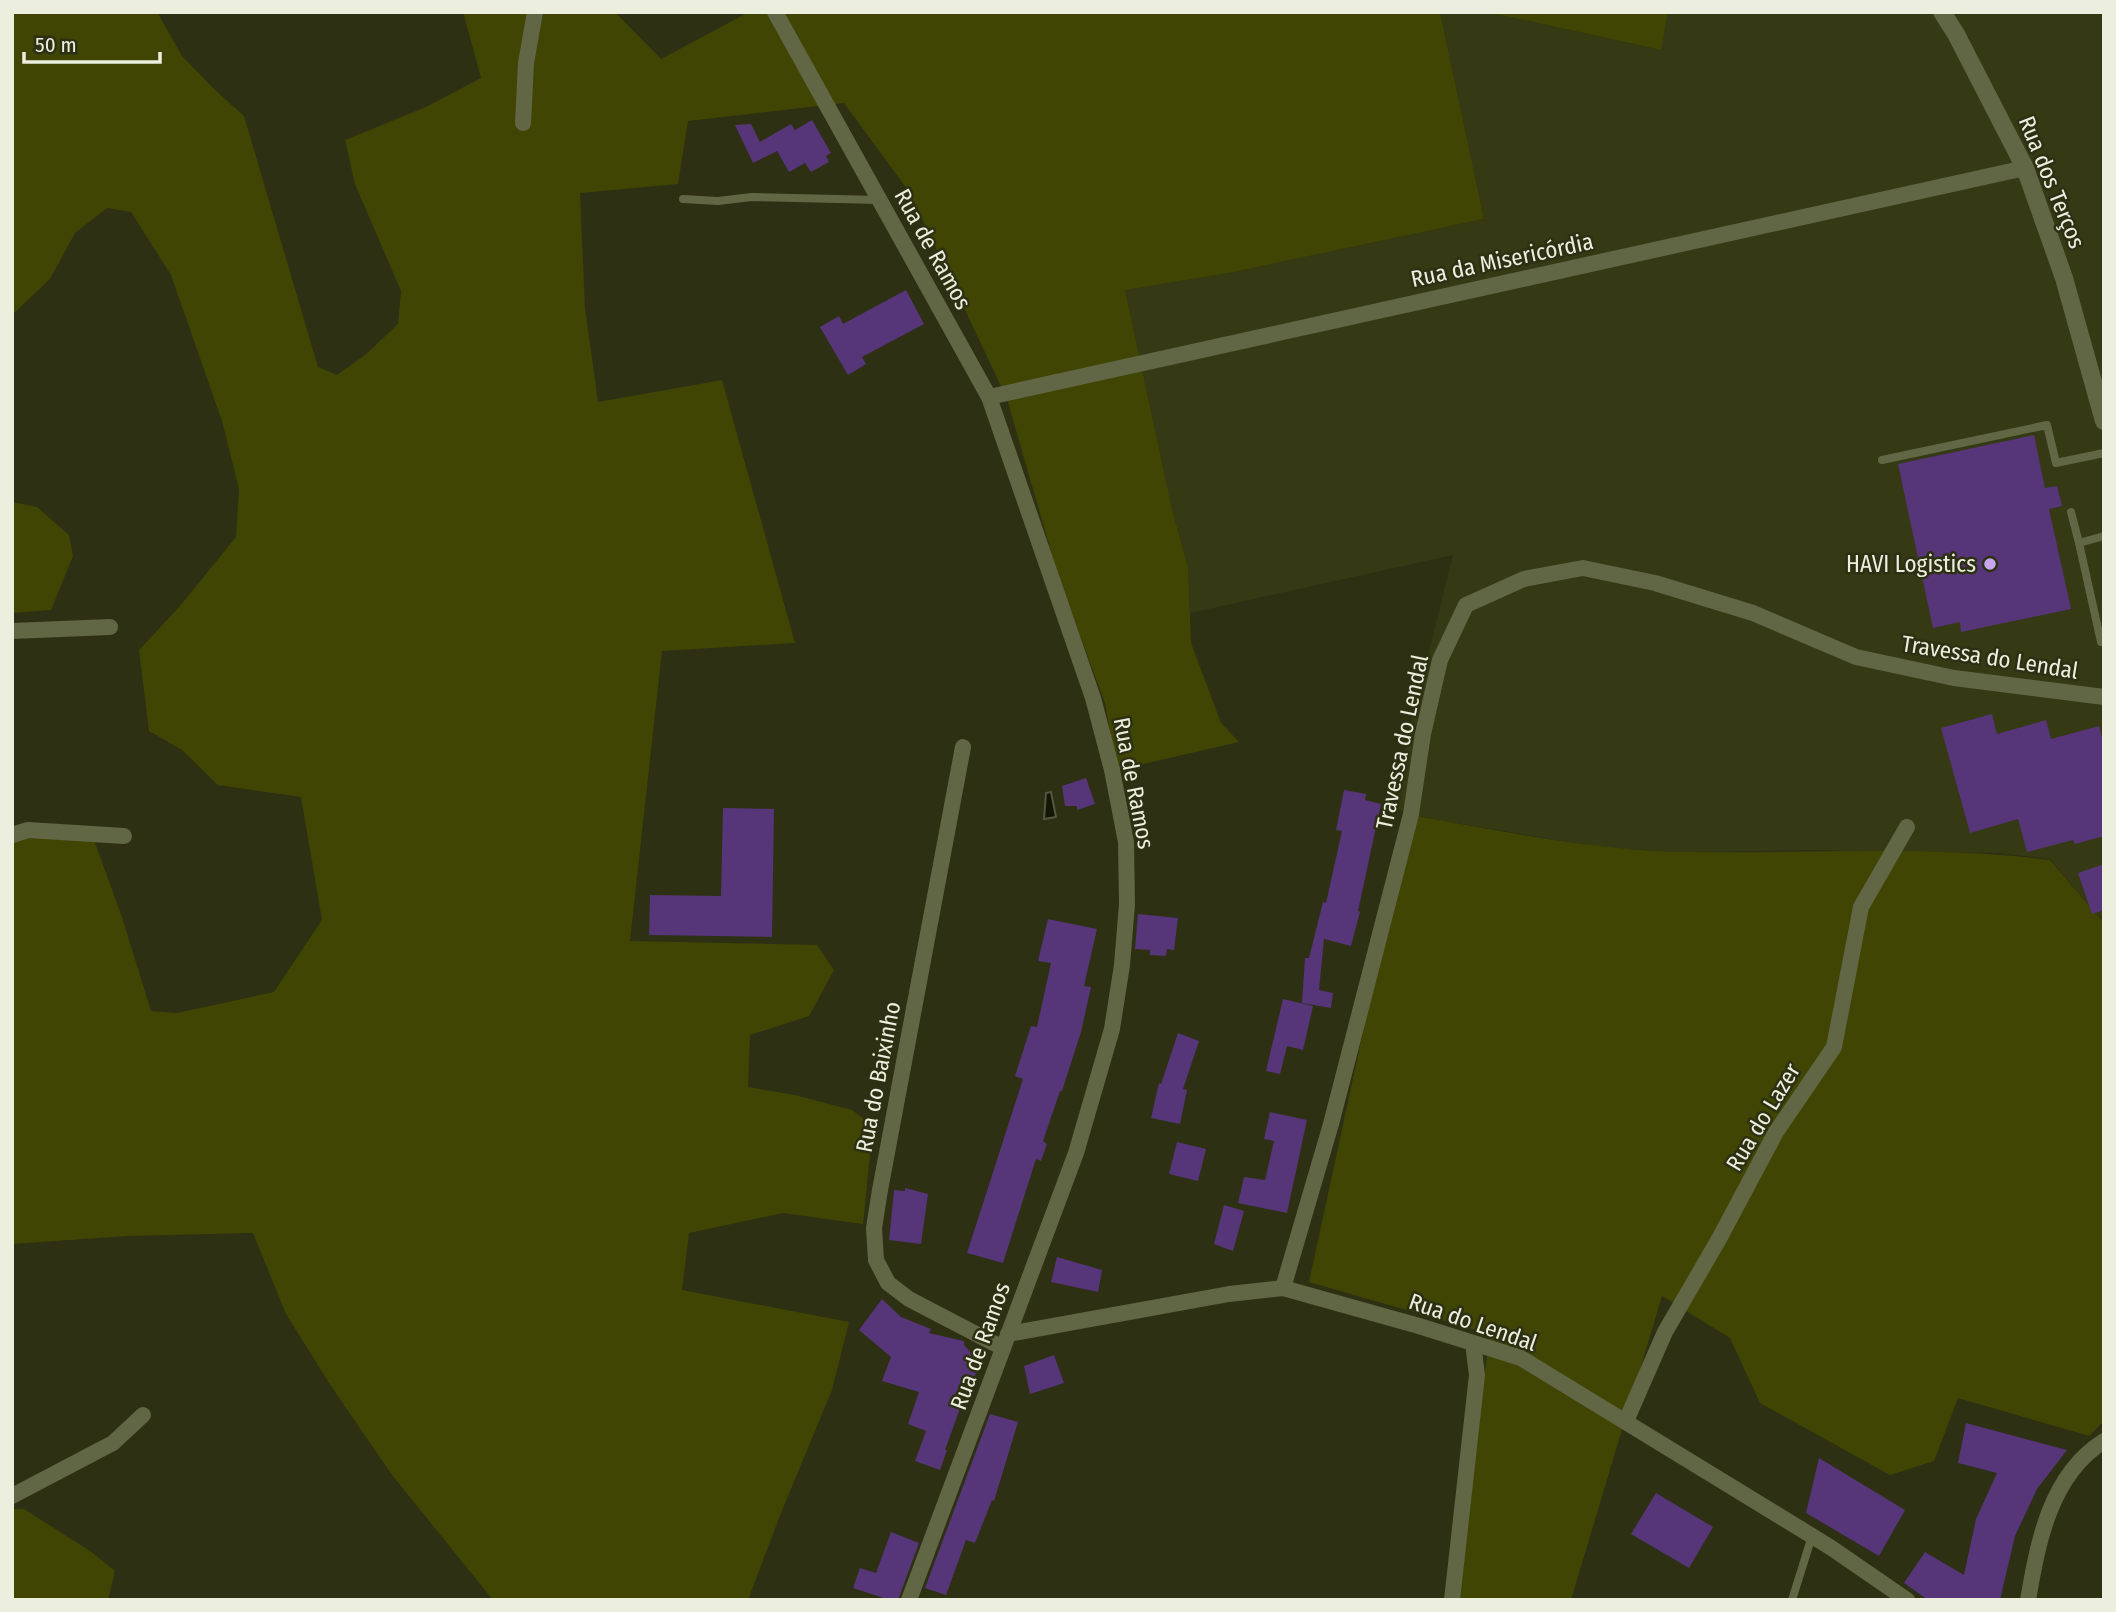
<svg xmlns="http://www.w3.org/2000/svg" width="2116" height="1612" viewBox="0 0 2116 1612" font-family="'Fira Sans Condensed',sans-serif">
  <rect width="100%" height="100%" fill="#2d3013"/>
  <path fill="#353a14" d="M1440,12h47l173,38 8,-38h436v911l-54,-64 -51,-6 -189,-3 -121,2 -85,-4 -194,-33 -19,-10 62,-250 -263,58 -2,-46 -16,-58 -47,-219 104,-17 255,-54z"/>
  <g fill="#404503">
    <path d="M12,12h145l25,44 33,34 29,26 74,251 19,8 28,-20 33,-31 3,-33 -46,-107 -10,-44 81,-33 55,-29 -18,-66h152l46,47 88,-47h691l44,207 -255,54 -104,17 47,219 16,58 3,76 30,80 18,19 -122,28 -12,-67 -46,-124 -52,-180 -97,-206 -66,-90 -156,18 -10,63 -98,9 5,115 13,94 124,-22 73,263 -133,8 -32,290 187,4 17,25 -25,46 -59,19 -2,52 47,8 57,15 21,16 -10,98 -80,-11 -94,20 -7,57 167,32 -17,68 -51,123 -33,87h-255l-101,-125 -63,-92 -43,-69 -33,-81 -126,3 -115,8v-408l78,-7 32,88 29,94 26,2 97,-21 48,-72 -21,-123 -83,-12 -36,-35 -33,-19 -10,-81 41,-44 56,-69 3,-48 -17,-68 -51,-146 -40,-63 -24,-4 -32,25 -25,46 -38,36z"/>
    <path d="M1487,12h181l-7,38z"/>
    <path d="M12,502l25,5 32,28 4,21 -22,54 -39,3z"/>
    <path d="M1410,815c92,16 185,36 279,37 120,2 241,-7 361,8l54,63v498l-15,15 -131,-38 -24,63 -44,14 -130,-72 -30,-65 -68,-42 -91,304h-116l35,-266 -181,-52z"/>
    <path d="M12,1509h12l66,42 25,20 -7,29h-96z"/>
  </g>
  <path fill="#131600" stroke="#545743" stroke-width="2" d="M1051,792l5,25 -12,2 2,-26z"/>
  <g fill="#563578">
    <path d="M812,120l19,33 -5,3 3,6 -18,10 -6,-9 -16,9 -12,-21 -24,12 -18,-38 16,-1 9,18 31,-18 4,6z"/>
    <path d="M906,290l18,34 -62,33 4,7 -18,11 -28,-48 19,-11 4,8z"/>
    <path d="M2034,435l11,53 12,-2 5,20 -13,3 22,100 -110,23 -1,-10 -27,6 -35,-164z"/>
    <path d="M1992,714l5,20 49,-14 5,19 48,-13 5,19v91l-29,8 -2,-4 -46,12 -9,-33 -48,14 -29,-105z"/>
    <path d="M1086,778l9,26 -18,6v-4h-12l-3,-20z"/>
    <path d="M1344,790l22,4 -1,6 16,4 -23,107 2,1 -9,34 -27,-7 -5,51 14,3 -2,15 -29,-5 3,-45h4l14,-56 3,1 16,-72 -6,-1z"/>
    <path d="M723,808l51,1 -2,128 -123,-2 1,-40 71,1z"/>
    <path d="M2104,864v46l-12,4 -14,-41z"/>
    <path d="M1138,914l40,4 -4,32 -7,-1 -1,7 -16,-1v-5l-15,-1z"/>
    <path d="M1048,919l49,10 -13,57 7,1 -10,45 -19,59h-2l-17,50 4,3 -6,17 -5,-2 -33,104 -36,-10 56,-174 -8,-3 16,-50 6,1 14,-64 -13,-2z"/>
    <path d="M1283,999l30,7 -10,44 -16,-4 -7,28 -14,-3z"/>
    <path d="M1178,1033l21,8 -16,48 4,1 -7,34 -29,-6 8,-35 2,1z"/>
    <path d="M1270,1112l37,8 -20,93 -49,-10 6,-26 21,3 9,-39 -10,-2z"/>
    <path d="M1177,1142l29,7 -8,32 -29,-7z"/>
    <path d="M905,1188l23,6 -7,50 -32,-4 5,-50 11,1z"/>
    <path d="M1224,1205l20,6 -11,40 -19,-7z"/>
    <path d="M1057,1257l45,13 -4,22 -47,-10z"/>
    <path d="M882,1299l19,18 30,12 -2,4 35,8v4l16,18 -15,38 -2,-1 -18,50h2l-7,20 -25,-9 11,-30 -18,-7 11,-32 -37,-11 9,-24 -32,-27z"/>
    <path d="M1054,1355l10,28 -34,11 -6,-28z"/>
    <path d="M990,1414l28,8 -24,79 -2,-1 -17,43 -9,-3 -20,55 -21,-7z"/>
    <path d="M1966,1423l101,27 -30,39 -22,47 -15,64h-72l-24,-17 21,-31 39,23 12,-56 21,-46 -39,-10z"/>
    <path d="M1819,1458l86,52 -26,46 -73,-43z"/>
    <path d="M1656,1493l57,34 -24,41 -58,-34z"/>
    <path d="M891,1532l28,11 -21,57h-8l-37,-12 7,-20 16,5z"/>
  </g>
  <g fill="none" stroke-linecap="round" stroke-linejoin="round">
    <g stroke="#616644" stroke-width="8">
      <path d="M683,199l35,2 34,-4 127,3"/>
      <path d="M1882,460l165,-35 9,38 48,-10"/>
      <path d="M2071,512l8,31 25,-7"/>
      <path d="M2079,543l22,99"/>
      <path d="M1792,1600l20,-64"/>
    </g>
    <g stroke="#616644" stroke-width="16">
      <path d="M775,12l214,385 104,301 19,72 14,72 1,62 -5,61 -10,64 -36,124 -167,447"/>
      <path d="M523,123l3,-60 9,-51"/>
      <path d="M989,397l1036,-229"/>
      <path d="M12,631l98,-4"/>
      <path d="M963,747l-83,443 -6,38 2,32 12,23 21,16 94,49"/>
      <path d="M12,835l16,-5 96,6"/>
      <path d="M1283,1288l48,-164 80,-310 12,-80 17,-74 26,-55 58,-26 59,-11 72,15 98,30 103,44 98,21 150,19"/>
      <path d="M1008,1334l221,-40 54,-6 136,38 102,32 309,189 77,53"/>
      <path d="M1626,1421l39,-89 54,-93 57,-107 58,-85 27,-140 46,-80"/>
      <path d="M12,1496l101,-53 30,-28"/>
      <path d="M1452,1600l25,-225 -4,-32"/>
      <path d="M2028,1600c10,-58 22,-125 76,-159"/>
    </g>
    <path stroke="#616644" stroke-width="18" d="M1942,12l14,22 69,134 39,110 40,143"/>
  </g>
  <circle fill="#c7a6ef" stroke="#2d3013" stroke-width="2.5" cx="1990" cy="564" r="7"/>
  <g text-anchor="middle" stroke-width="5" stroke-linejoin="round" paint-order="stroke">
    <g font-size="23" fill="#ecefde" stroke="#2d3013">
      <text transform="translate(2052 182) rotate(68)" y="8">Rua dos Terços</text>
      <text transform="translate(933 249) rotate(61)" y="8">Rua de Ramos</text>
      <text transform="translate(1502 260) rotate(-12)" y="8">Rua da Misericórdia</text>
      <text transform="translate(1990 657) rotate(9)" y="8">Travessa do Lendal</text>
      <text transform="translate(1402 742) rotate(-78)" y="8">Travessa do Lendal</text>
      <text transform="translate(1134 783) rotate(79)" y="8">Rua de Ramos</text>
      <text transform="translate(878 1077) rotate(-79)" y="8">Rua do Baixinho</text>
      <text transform="translate(1763 1117) rotate(-59)" y="8">Rua do Lazer</text>
      <text transform="translate(1473 1322) rotate(19)" y="8">Rua do Lendal</text>
      <text transform="translate(980 1346) rotate(-70)" y="8">Rua de Ramos</text>
    </g>
    <g font-size="23" fill="#ecefde" stroke="#2d3013" text-anchor="end">
      <text x="1976" y="572">HAVI Logistics</text>
    </g>
  </g>
  <rect width="2116" height="1612" fill="none" stroke="#ecefde" stroke-width="28"/>
  <path d="M24 52v10h136v-10" fill="none" stroke="#ecefde" stroke-width="3.5"/>
  <text x="35" y="52" font-size="21" fill="#ecefde" stroke="#2d3013" stroke-width="5" paint-order="stroke">50 m</text>
</svg>
